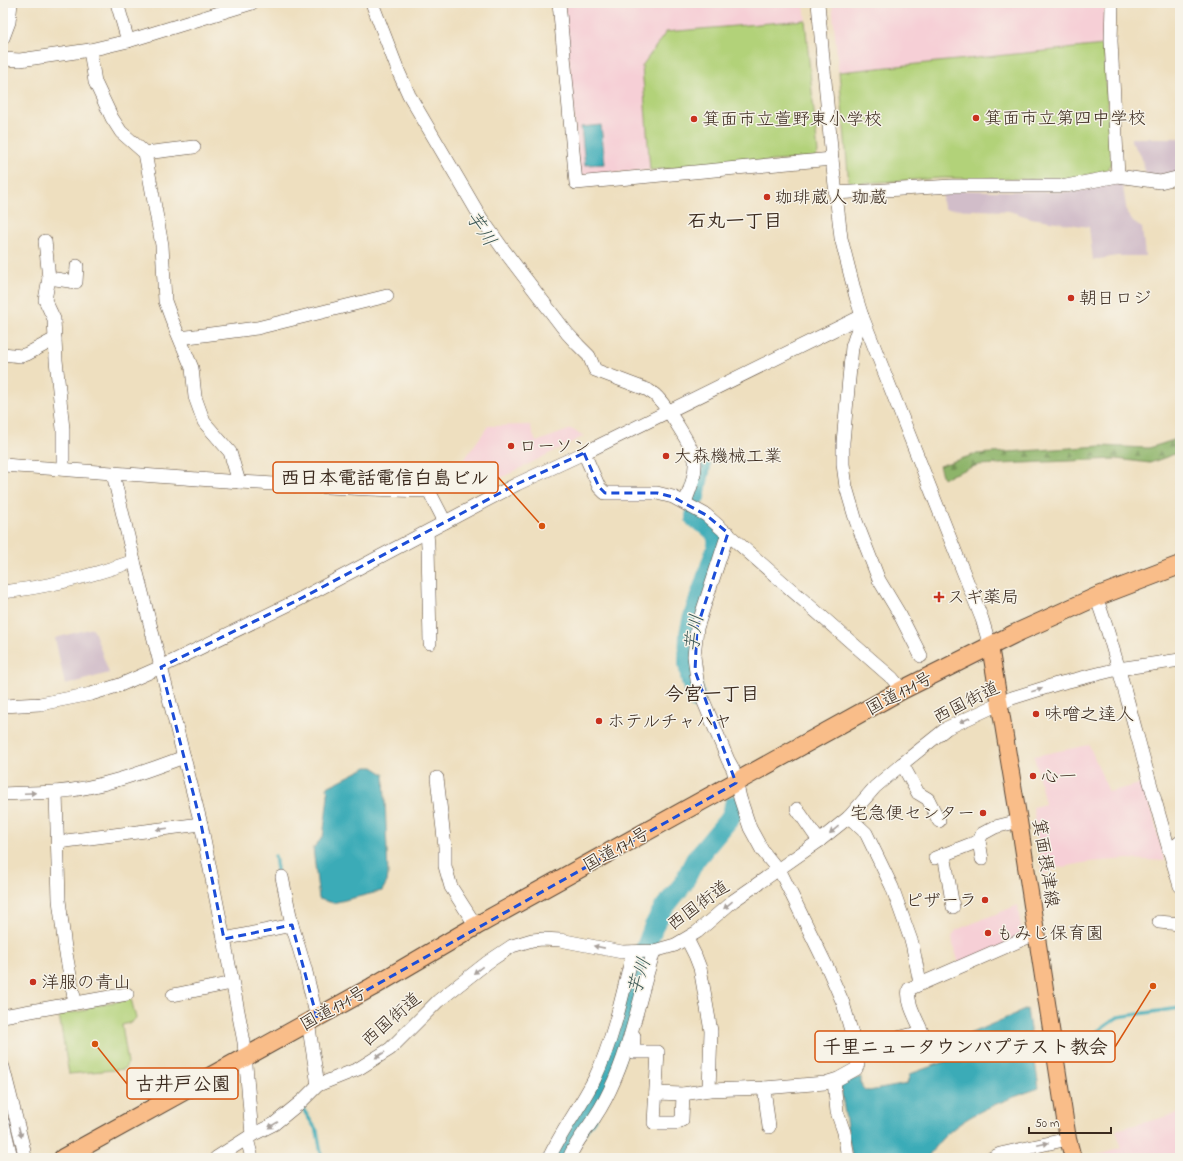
<svg xmlns="http://www.w3.org/2000/svg" width="1183" height="1161" viewBox="0 0 1183 1161" font-family="'Indie Flower','Klee One',sans-serif">
  <defs>
    <pattern id="forest-firs" width="22" height="20" patternUnits="userSpaceOnUse"><rect width="22" height="20" fill="#8db469"/><path d="M5 1l3.5 6h-7zM16 11l3.5 6h-7z" fill="#749356"/></pattern>
  </defs>
  <rect width="100%" height="100%" fill="#f7f3e8"/>
  <filter id="ink" filterUnits="userSpaceOnUse"><feTurbulence type="fractalNoise" baseFrequency=".025" numOctaves="2"/><feDisplacementMap in="SourceGraphic" scale="8" xChannelSelector="R" yChannelSelector="G"/><feConvolveMatrix kernelMatrix="1 2 1 2 8 2 1 2 1" color-interpolation-filters="sRGB"/></filter>
  <filter id="wash" filterUnits="userSpaceOnUse"><feTurbulence type="fractalNoise" baseFrequency=".012" numOctaves="4" result="noise"/><feDisplacementMap in="SourceGraphic" scale="16" xChannelSelector="R" yChannelSelector="G"/><feGaussianBlur stdDeviation="0.9" result="paint"/><feColorMatrix in="noise" values="0 0 0 0 0 0 0 0 0 0 0 0 0 0 0 0 0 1.4 0 .05"/><feComposite in="paint" operator="in"/></filter>
  <g filter="url(#wash)">
    <rect width="100%" height="100%" fill="#eedfbf"/>
    <g fill="#f6cfd6">
      <path d="M564,3h240l14,150 -3,5 -236,17z"/>
      <path d="M832,3h273l-1,38 7,122 -5,8 -164,7 -93,6z"/>
      <path d="M530,425l6,17 35,-13 13,7 -103,52 -36,-1 43,-61z"/>
      <path d="M1089,745l20,47 35,-9 21,78 -37,-2 -39,3 -32,6 -14,7 -10,-68 12,-3 -11,-48z"/>
      <path d="M1018,905l4,32 -63,27 -6,-20 -1,-7 4,-7z"/>
      <path d="M1180,1113v45h-93l35,-10 -6,-18z"/>
    </g>
    <g fill="#d1bdc9">
      <path d="M1131,138h49v35l-14,5 -20,-3 -5,-19 -10,-15z"/>
      <path d="M1122,181l5,32 6,9 9,6 3,28h-28l-24,4 -4,-33 -58,-9 -22,-7 -64,-2 -3,-7 1,-12 117,2 24,-2z"/>
      <path d="M93,628l16,45 -44,12 -10,-47z"/>
    </g>
    <path fill="url(#forest-firs)" stroke="#646f44" d="M1180,438v14l-30,11 -34,-4 -138,6 -35,13 -4,-12 37,-12 125,-8 48,2z"/>
    <g fill="#b2d279" stroke="#767e4c">
      <path d="M805,20l13,133 -3,5 -165,12 -8,-104 24,-34z"/>
      <path d="M1104,45l7,118 -5,8 -44,9 -120,-2 -93,6 -10,-112z"/>
      <path d="M131,999l5,19 -4,4 -10,3 6,38 -4,6 -55,5 -10,-59 28,-5 3,-4z"/>
    </g>
    <g fill="#3aabb7" stroke="#3a6a6a">
      <path d="M601,125l4,39 -20,1 -4,-38z"/>
      <path d="M367,767h6l11,7 4,101 -1,7 -5,9 -49,12 -14,-4 -6,-51 10,-11 5,-41 -1,-9z"/>
      <path d="M1027,1009l12,79c-44,16 -86,29 -112,70h-75l-12,-75 21,-6c0,7 0,13 8,14l38,-7 3,-10 42,-15 3,-3 14,-22z"/>
    </g>
    <g fill="none" stroke-linecap="round" stroke-linejoin="round">
      <g stroke="#3aabb7" stroke-width="3.5">
        <path d="M275,856l3,20"/>
        <path d="M1072,1049l46,-32 62,-9"/>
        <path d="M303,1109l14,22 5,27"/>
      </g>
      <g stroke="#3aabb7" stroke-width="20">
        <path d="M695,497l6,-31"/>
        <path d="M695,515v3c11,7 25,13 22,28l-25,74 -3,14 -1,30 3,17 5,18"/>
        <path d="M561,1158l10,-21 16,-21 25,-50 15,-44 19,-75 7,-19 10,-19 20,-25 12,-24 35,-42 3,-7 1,-6"/>
      </g>
    </g>
  </g>
  <g filter="url(#ink)">
    <g fill="none" stroke-linecap="round" stroke-linejoin="round">
      <defs>
        <g id="minor">
          <path d="M117,3l11,38"/>
          <path d="M372,3l27,70 10,22 72,123 22,31 64,84 11,12 11,11 6,14 53,20c2,2 5,3 7,5 10,9 39,53 40,66 1,14 -5,29 -10,41"/>
          <path d="M559,3l17,180 256,-24"/>
          <path d="M818,3l14,156 9,79 15,59 6,19 120,303 8,27"/>
          <path d="M1112,3l-1,38 7,135"/>
          <path d="M3,38l6,-16 2,-19"/>
          <path d="M90,50l5,32 17,36 9,14 24,21 17,92 3,56 7,19 20,48 3,29 9,25 26,30 9,30"/>
          <path d="M3,59l17,1 70,-10 38,-9 124,-38"/>
          <path d="M145,153l49,-6"/>
          <path d="M835,193l117,-7h114l52,-10 42,6 20,-5"/>
          <path d="M45,241l4,37 -4,22 9,19 2,41 7,69v40"/>
          <path d="M49,278l27,4 1,-16"/>
          <path d="M862,316l-10,31 -9,95v22l3,23 10,34 23,59 21,35 21,41"/>
          <path d="M180,338l77,-10 130,-32"/>
          <path d="M3,354l18,2 6,-2 28,-15"/>
          <path d="M584,453l15,34 6,6h52l16,4 33,18 186,163 10,12"/>
          <path d="M3,465c142,10 284,22 426,26l16,31"/>
          <path d="M427,533l1,13 2,97"/>
          <path d="M134,561l67,263 23,115 20,103 8,93"/>
          <path d="M3,592c45,-5 88,-16 131,-31l-21,-87"/>
          <path d="M1096,597c13,34 22,70 32,105 17,62 33,123 52,184"/>
          <path d="M3,706l37,-2 51,-10 29,-9 41,-18 137,-67 219,-116 67,-31 278,-137"/>
          <path d="M902,764l16,29 10,6 11,22"/>
          <path d="M437,778l8,69v19l6,21 25,39"/>
          <path d="M56,792l3,108 6,48 10,55"/>
          <path d="M3,794c17,-1 35,-1 52,-2 43,-3 89,-20 129,-35"/>
          <path d="M797,809l22,32"/>
          <path d="M849,817l17,16 26,54 20,56 8,40"/>
          <path d="M979,841l3,18"/>
          <path d="M58,842l143,-18"/>
          <path d="M1169,851l11,-9"/>
          <path d="M944,854l9,53"/>
          <path d="M935,858l44,-17 3,-7 13,-7 24,-6"/>
          <path d="M282,877l10,48 13,43 12,50"/>
          <path d="M1159,922l21,2"/>
          <path d="M224,939l68,-14"/>
          <path d="M687,939l8,16 5,13 11,63 -2,59"/>
          <path d="M173,995l59,-12"/>
          <path d="M3,1016l124,-22"/>
          <path d="M308,1022l10,63"/>
          <path d="M634,1036l-1,16h25l-4,71h22l6,-3 1,-26"/>
          <path d="M856,1048l66,-16c-5,-12 -16,-30 -13,-43l128,-56"/>
          <path d="M3,1067l20,79 2,12"/>
          <path d="M834,1081l3,31 7,20 4,26"/>
          <path d="M764,1088l5,39"/>
          <path d="M656,1093l27,1 26,-4 55,-2 61,-5 13,-4 18,-10 2,-5 -2,-16 -13,-45 -14,-32 -47,-96 -20,-25 -12,-22 -10,-30 -7,-29 -5,-9 -27,-65 -4,-15 -3,-24 3,-28 31,-95"/>
          <path d="M3,1123l7,30 3,5"/>
          <path d="M247,1139l5,19"/>
          <path d="M216,1158l36,-23 22,-11 28,-23 16,-16 40,-16 32,-20 48,-48 50,-39 24,-16 20,-6 11,-1 17,1 62,12 32,-1 21,-6 22,-13 36,-31 86,-60 30,-24 26,-30 27,-23 45,-36 65,-30 45,-14 61,-15 62,-9"/>
          <path d="M549,1158c13,-28 32,-52 46,-80 18,-38 28,-85 38,-126"/>
          <path d="M569,1158c5,-12 12,-21 19,-31 8,-11 16,-24 22,-37 21,-44 29,-92 44,-139"/>
          <path d="M992,1158l8,-4 68,-15"/>
        </g>
        <path id="major" d="M990,646l29,175 49,318 5,19"/>
        <path id="highway" d="M63,1158l309,-171 104,-61 426,-236 112,-56 82,-37 84,-32"/>
      </defs>
      <use href="#minor" stroke="#564536" stroke-width="14"/>
      <use href="#major" stroke="#564536" stroke-width="18"/>
      <use href="#highway" stroke="#564536" stroke-width="20"/>
      <use href="#minor" stroke="#fff" stroke-width="13"/>
      <use href="#major" stroke="#f9bd89" stroke-width="16"/>
      <use href="#highway" stroke="#f9bd89" stroke-width="18"/>
    </g>
    <defs><path id="oneway-solid" d="M-6-.8H1V-3.2L6.5 0L1 3.2V.8H-6Z"/></defs>
    <g fill="#a79f9a">
      <use href="#oneway-solid" transform="translate(1037 690) rotate(-17)"/>
      <use href="#oneway-solid" transform="translate(965 720) rotate(155)"/>
      <use href="#oneway-solid" transform="translate(30 793) rotate(-2)"/>
      <use href="#oneway-solid" transform="translate(162 829) rotate(173)"/>
      <use href="#oneway-solid" transform="translate(834 830) rotate(140)"/>
      <use href="#oneway-solid" transform="translate(728 905) rotate(140)"/>
      <use href="#oneway-solid" transform="translate(599 947) rotate(-169)"/>
      <use href="#oneway-solid" transform="translate(478 970) rotate(142)"/>
      <use href="#oneway-solid" transform="translate(380 1055) rotate(148)"/>
      <use href="#oneway-solid" transform="translate(273 1125) rotate(148)"/>
      <use href="#oneway-solid" transform="translate(20 1132) rotate(75)"/>
      <use href="#oneway-solid" transform="translate(1043 1144) rotate(-12)"/>
    </g>
  </g>
  <path fill="none" stroke="#1d4ed8" stroke-width="3" stroke-dasharray="8 5" stroke-linejoin="round" d="M584,453l15,34 6,6h52l16,4 33,18 22,18 -31,95 -2,43 41,112 -419,235 -25,-93 -68,14 -23,-115 -40,-157 137,-67 219,-116z"/>
  <g fill="#c8321e" stroke="#f7f3e8" stroke-width="1.5">
    <circle cx="976" cy="118" r="4"/>
    <circle cx="694" cy="119" r="4"/>
    <circle cx="767" cy="197" r="4"/>
    <circle cx="1071" cy="298" r="4"/>
    <circle cx="511" cy="446" r="4"/>
    <circle cx="666" cy="456" r="4"/>
    <path d="M937 591h4v4h4v4h-4v4h-4v-4h-4v-4h4z"/>
    <circle cx="1036" cy="714" r="4"/>
    <circle cx="599" cy="721" r="4"/>
    <circle cx="1033" cy="776" r="4"/>
    <circle cx="983" cy="813" r="4"/>
    <circle cx="985" cy="900" r="4"/>
    <circle cx="988" cy="933" r="4"/>
    <circle cx="33" cy="982" r="4"/>
  </g>
  <g text-anchor="middle" stroke-width="3" stroke-linejoin="round" paint-order="stroke">
    <g font-size="18" fill="#3b2a1e" stroke="#f7f3e8" text-anchor="start">
      <text x="984" y="124">箕面市立第四中学校</text>
      <text x="702" y="125">箕面市立萱野東小学校</text>
      <text x="775" y="203">珈琲蔵人 珈蔵</text>
      <text x="1079" y="304">朝日ロジ</text>
      <text x="519" y="452">ローソン</text>
      <text x="674" y="462">大森機械工業</text>
      <text x="947" y="603">スギ薬局</text>
      <text x="1044" y="720">味噌之達人</text>
      <text x="607" y="727">ホテルチャハヤ</text>
      <text x="1041" y="782">心一</text>
      <text x="975" y="819" text-anchor="end">宅急便センター</text>
      <text x="977" y="906" text-anchor="end">ピザーラ</text>
      <text x="996" y="939">もみじ保育園</text>
      <text x="41" y="988">洋服の青山</text>
    </g>
    <g font-size="18" fill="#3b2a1e" stroke="#f7f3e8">
      <text transform="translate(899 693) rotate(-28)" y="6">国道171号</text>
      <text transform="translate(966 702) rotate(-27)" y="6">西国街道</text>
      <text transform="translate(616 849) rotate(-29)" y="6">国道171号</text>
      <text transform="translate(1046 863) rotate(81)" y="6">箕面摂津線</text>
      <text transform="translate(698 905) rotate(-36)" y="6">西国街道</text>
      <text transform="translate(333 1008) rotate(-29)" y="6">国道171号</text>
      <text transform="translate(391 1019) rotate(-41)" y="6">西国街道</text>
    </g>
    <g font-size="19" font-weight="bold" fill="#3b2a1e" stroke="#f7f3e8">
      <text x="735" y="227">石丸一丁目</text>
      <text x="712" y="700">今宮一丁目</text>
    </g>
    <g font-size="19" font-style="italic" fill="#3b5754" stroke="#f7f3e8">
      <text transform="translate(482 228) rotate(56)" y="7">芋川</text>
      <text transform="translate(693 633) rotate(-81)" y="7">芋川</text>
      <text transform="translate(638 976) rotate(-73)" y="7">芋川</text>
    </g>
  </g>
  <path fill="none" stroke="#d7540e" stroke-width="1.5" d="M542 526L498 477M1153 986L1115 1047M95 1044L127 1084"/>
  <g fill="#d7540e" stroke="#f7f3e8" stroke-width="1.5">
    <circle cx="542" cy="526" r="4"/>
    <circle cx="1153" cy="986" r="4"/>
    <circle cx="95" cy="1044" r="4"/>
  </g>
  <g fill="#f7f3e8" stroke="#d7540e" stroke-width="1.5">
    <rect x="273" y="462" width="225" height="31" rx="4"/>
    <rect x="815" y="1031" width="300" height="31" rx="4"/>
    <rect x="127" y="1068" width="111" height="31" rx="4"/>
  </g>
  <g font-size="19" text-anchor="middle" font-weight="bold" fill="#3b2a1e">
    <text x="385" y="484">西日本電話電信白島ビル</text>
    <text x="965" y="1053">千里ニュータウンバプテスト教会</text>
    <text x="183" y="1090">古井戸公園</text>
  </g>
  <rect width="1183" height="1161" fill="none" stroke="#f7f3e8" stroke-width="16"/>
  <path d="M1029 1127v6h82v-6" fill="none" stroke="#3b2a1e" stroke-width="2"/>
  <text x="1035" y="1127" font-size="12" fill="#3b2a1e" stroke="#f7f3e8" stroke-width="3" paint-order="stroke">50 m</text>
</svg>
